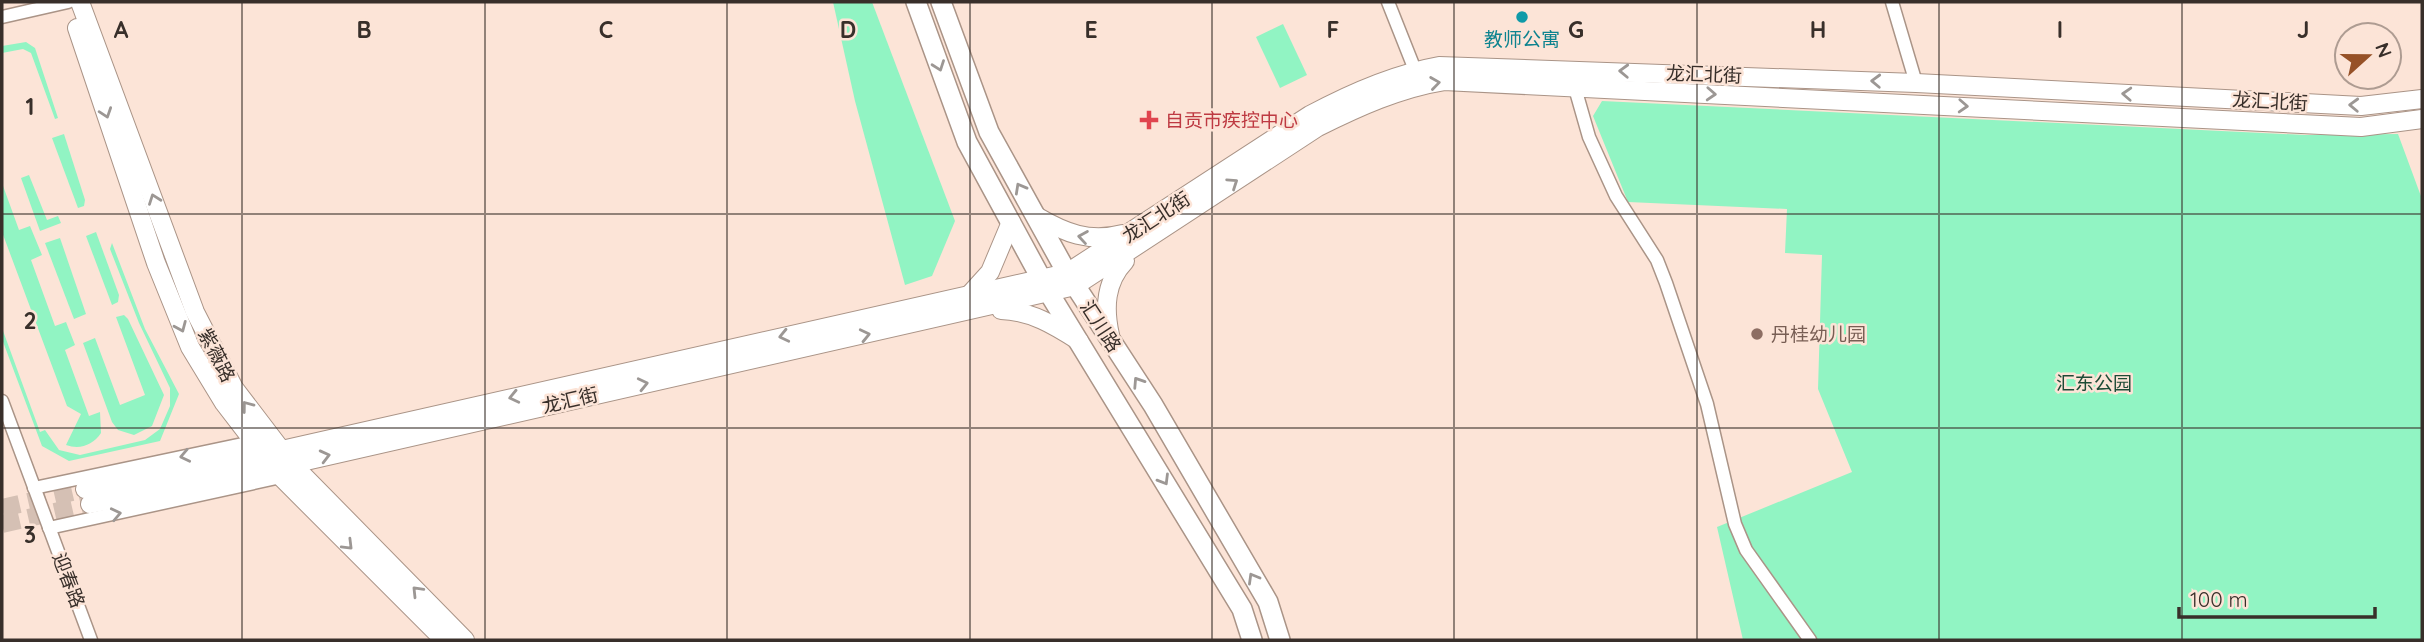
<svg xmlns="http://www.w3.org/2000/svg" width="2424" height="642" viewBox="0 0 2424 642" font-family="Quicksand,'Noto Sans SC',sans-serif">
  <rect width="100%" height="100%" fill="#fce4d7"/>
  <g fill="#91f4c3">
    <path d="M833,2h39l83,219 -23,55 -27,9 -50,-184z"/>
    <path d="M1283,24l24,51 -27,13 -24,-51z"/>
    <path d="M26,42l9,6 23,70 -3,1 -24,-66 -8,-4 -21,4v-7z"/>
    <path d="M1602,101l703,34 93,-1 24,65v441h-679l-26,-113 135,-55 -34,-83 4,-134 -37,-2 2,-44 -159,-7 -35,-86z"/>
    <path d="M64,134l21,66 -1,6 -6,2 -26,-70z"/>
    <path d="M29,175l18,45 11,-4 3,7 -21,8 -19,-53z"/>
    <path d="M2,183l17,47 11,-4 12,29 -11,5 24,66 11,-4 9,23 -10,5 24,66 11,-4 1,21c-8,12 -21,17 -35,12l15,-31 -14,-8 -65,-174z"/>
    <path d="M96,232l23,63 -1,7 -6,3 -26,-69z"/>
    <path d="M60,238l26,76 -12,5 -29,-76z"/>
    <path d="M112,243l33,86 34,65 -19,47 -91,20 -27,-15 -40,-107v-11l38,104 5,-2 14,20 21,5 65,-15 15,-11 10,-23v-18l-31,-65 -29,-74z"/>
    <path d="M124,315l4,4 36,76 -12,31 -18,9 -16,-5 -6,-8 -29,-79 12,-5 25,67 25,-10 -29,-78z"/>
  </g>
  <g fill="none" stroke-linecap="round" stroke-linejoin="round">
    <g stroke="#d5c0b4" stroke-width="18" stroke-dasharray="18 9" stroke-linecap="butt">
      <path d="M2,508l83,-19"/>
      <path d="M2,524l88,-20"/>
    </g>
    <defs>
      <g id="street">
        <path d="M1388,2l27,68"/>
        <path d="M1892,2l24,81"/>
        <path d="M2,17l66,-15"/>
        <path d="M1575,88l14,49 27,59 41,64 9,23 41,121 28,120 11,26 64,90"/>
        <path d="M2,401l89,239"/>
        <path d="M34,488l218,-46"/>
        <path d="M49,528l232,-51"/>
      </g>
      <g id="secondary">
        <path d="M80,2l115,310 39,76 58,76 173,176"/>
        <path d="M77,28l79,235 34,84 34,56 57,74 163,163"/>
        <path d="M1036,216c29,17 53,27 87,18"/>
        <path d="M971,293l19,-21 21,-50"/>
        <path d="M1001,310c30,1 53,15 78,31"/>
        <path d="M1110,335c-6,-27 -5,-53 15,-74"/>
        <path d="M85,489l179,-35 803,-181 243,-158c41,-22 84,-41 129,-49l477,17 445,23 61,-7"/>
        <path d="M90,504l185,-36 800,-182 243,-159c40,-20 82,-39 126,-46l917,46 61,-8"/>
      </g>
      <g id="primary">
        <path d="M916,2l51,140 82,151 193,316 10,31"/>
        <path d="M941,2l48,130 78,141 86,132 115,197 12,38"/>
      </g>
    </defs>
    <use href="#street" stroke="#aa9487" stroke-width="15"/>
    <use href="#secondary" stroke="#aa9487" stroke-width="20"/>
    <use href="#primary" stroke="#aa9487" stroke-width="22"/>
    <use href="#street" stroke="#fff" stroke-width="12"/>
    <use href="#secondary" stroke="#fff" stroke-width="18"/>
    <use href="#primary" stroke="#fff" stroke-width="19"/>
  </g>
  <defs><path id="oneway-chevron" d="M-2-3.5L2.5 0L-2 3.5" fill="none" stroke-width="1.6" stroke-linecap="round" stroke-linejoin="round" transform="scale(1.75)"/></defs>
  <g stroke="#9c9794">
    <use href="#oneway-chevron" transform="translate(939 66) rotate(70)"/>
    <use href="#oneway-chevron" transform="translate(1624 71) rotate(-178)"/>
    <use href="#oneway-chevron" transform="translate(1876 81) rotate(-178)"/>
    <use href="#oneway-chevron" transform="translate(1435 83) rotate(-8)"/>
    <use href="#oneway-chevron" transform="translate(1711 94) rotate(3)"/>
    <use href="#oneway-chevron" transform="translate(2127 94) rotate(-177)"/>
    <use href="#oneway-chevron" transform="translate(2354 105) rotate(-178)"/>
    <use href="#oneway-chevron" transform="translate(1963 106) rotate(3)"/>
    <use href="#oneway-chevron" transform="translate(106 113) rotate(71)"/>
    <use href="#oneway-chevron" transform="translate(1233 183) rotate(-34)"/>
    <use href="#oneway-chevron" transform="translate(1020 188) rotate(-119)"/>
    <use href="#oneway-chevron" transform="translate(154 199) rotate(-110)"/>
    <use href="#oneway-chevron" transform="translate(1083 237) rotate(-171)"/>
    <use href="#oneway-chevron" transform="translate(181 327) rotate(67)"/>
    <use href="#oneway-chevron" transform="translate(865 335) rotate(-13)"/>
    <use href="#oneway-chevron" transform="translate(784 336) rotate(167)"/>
    <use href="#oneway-chevron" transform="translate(1138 382) rotate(-123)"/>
    <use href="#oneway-chevron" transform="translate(643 384) rotate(-13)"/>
    <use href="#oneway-chevron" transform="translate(514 397) rotate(167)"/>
    <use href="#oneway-chevron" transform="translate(247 406) rotate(-127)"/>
    <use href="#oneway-chevron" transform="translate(185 456) rotate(168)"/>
    <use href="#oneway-chevron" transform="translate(325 456) rotate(-14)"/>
    <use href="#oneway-chevron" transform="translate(1164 480) rotate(59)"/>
    <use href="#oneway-chevron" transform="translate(116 514) rotate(-12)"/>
    <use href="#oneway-chevron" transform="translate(348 545) rotate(45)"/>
    <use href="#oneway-chevron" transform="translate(1253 578) rotate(-120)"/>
    <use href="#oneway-chevron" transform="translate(417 591) rotate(-134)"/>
  </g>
  <path fill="none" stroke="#382f2a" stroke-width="2" stroke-opacity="0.55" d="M242,2v638M485,2v638M727,2v638M970,2v638M1212,2v638M1454,2v638M1697,2v638M1939,2v638M2182,2v638M2,214h2420M2,428h2420"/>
  <circle fill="#0f9aa8" stroke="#fce4d7" stroke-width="2.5" cx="1522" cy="17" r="7"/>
  <path fill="#e0444e" stroke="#fce4d7" stroke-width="2.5" d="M1145.5 109.5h7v7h7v7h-7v7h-7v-7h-7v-7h7z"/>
  <circle fill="#8d6e63" stroke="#fce4d7" stroke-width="2.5" cx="1757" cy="334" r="7"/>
  <g text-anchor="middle" stroke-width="5" stroke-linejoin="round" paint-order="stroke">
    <g font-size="19" fill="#0d838f" stroke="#fce4d7">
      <text x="1522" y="46">教师公寓</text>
    </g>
    <g font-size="19" fill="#382f2a" stroke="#fce4d7">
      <text transform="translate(1704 74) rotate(2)" y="7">龙汇北街</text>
      <text transform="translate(2270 101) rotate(3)" y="7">龙汇北街</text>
      <text transform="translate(1156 217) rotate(-33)" y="7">龙汇北街</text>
      <text transform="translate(1101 326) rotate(57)" y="7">汇川路</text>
      <text transform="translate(217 355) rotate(63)" y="7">紫薇路</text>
      <text transform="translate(570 400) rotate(-13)" y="7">龙汇街</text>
      <text transform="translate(69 580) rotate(69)" y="7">迎春路</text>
    </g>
    <g font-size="19" fill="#be3a42" stroke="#fce4d7" text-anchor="start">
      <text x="1165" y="127">自贡市疾控中心</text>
    </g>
    <g font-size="19" fill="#785e54" stroke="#fce4d7" text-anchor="start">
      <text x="1771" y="341">丹桂幼儿园</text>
    </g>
    <g font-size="19" fill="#1d4b36" stroke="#fce4d7">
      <text x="2094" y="390">汇东公园</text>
    </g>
  </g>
  <g font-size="23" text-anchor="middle" font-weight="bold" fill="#382f2a" stroke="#fce4d7" stroke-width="5" stroke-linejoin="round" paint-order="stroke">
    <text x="121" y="38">A</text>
    <text x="364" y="38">B</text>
    <text x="606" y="38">C</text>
    <text x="848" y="38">D</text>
    <text x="1091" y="38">E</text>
    <text x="1333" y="38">F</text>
    <text x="1576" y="38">G</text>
    <text x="1818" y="38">H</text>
    <text x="2060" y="38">I</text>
    <text x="2303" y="38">J</text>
    <text x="30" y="115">1</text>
    <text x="30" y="329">2</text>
    <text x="30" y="543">3</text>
  </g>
  <rect width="2424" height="642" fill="none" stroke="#382f2a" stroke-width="7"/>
  <g transform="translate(2368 56) rotate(69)"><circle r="33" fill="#fce4d7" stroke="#ae9c92" stroke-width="2"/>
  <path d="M0-5L12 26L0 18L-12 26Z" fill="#965127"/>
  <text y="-10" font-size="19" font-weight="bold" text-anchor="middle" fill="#382f2a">N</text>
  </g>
  <path d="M2179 607v10h196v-10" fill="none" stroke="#382f2a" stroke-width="3.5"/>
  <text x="2190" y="607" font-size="21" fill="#382f2a" stroke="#fce4d7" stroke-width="5" paint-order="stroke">100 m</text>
</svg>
